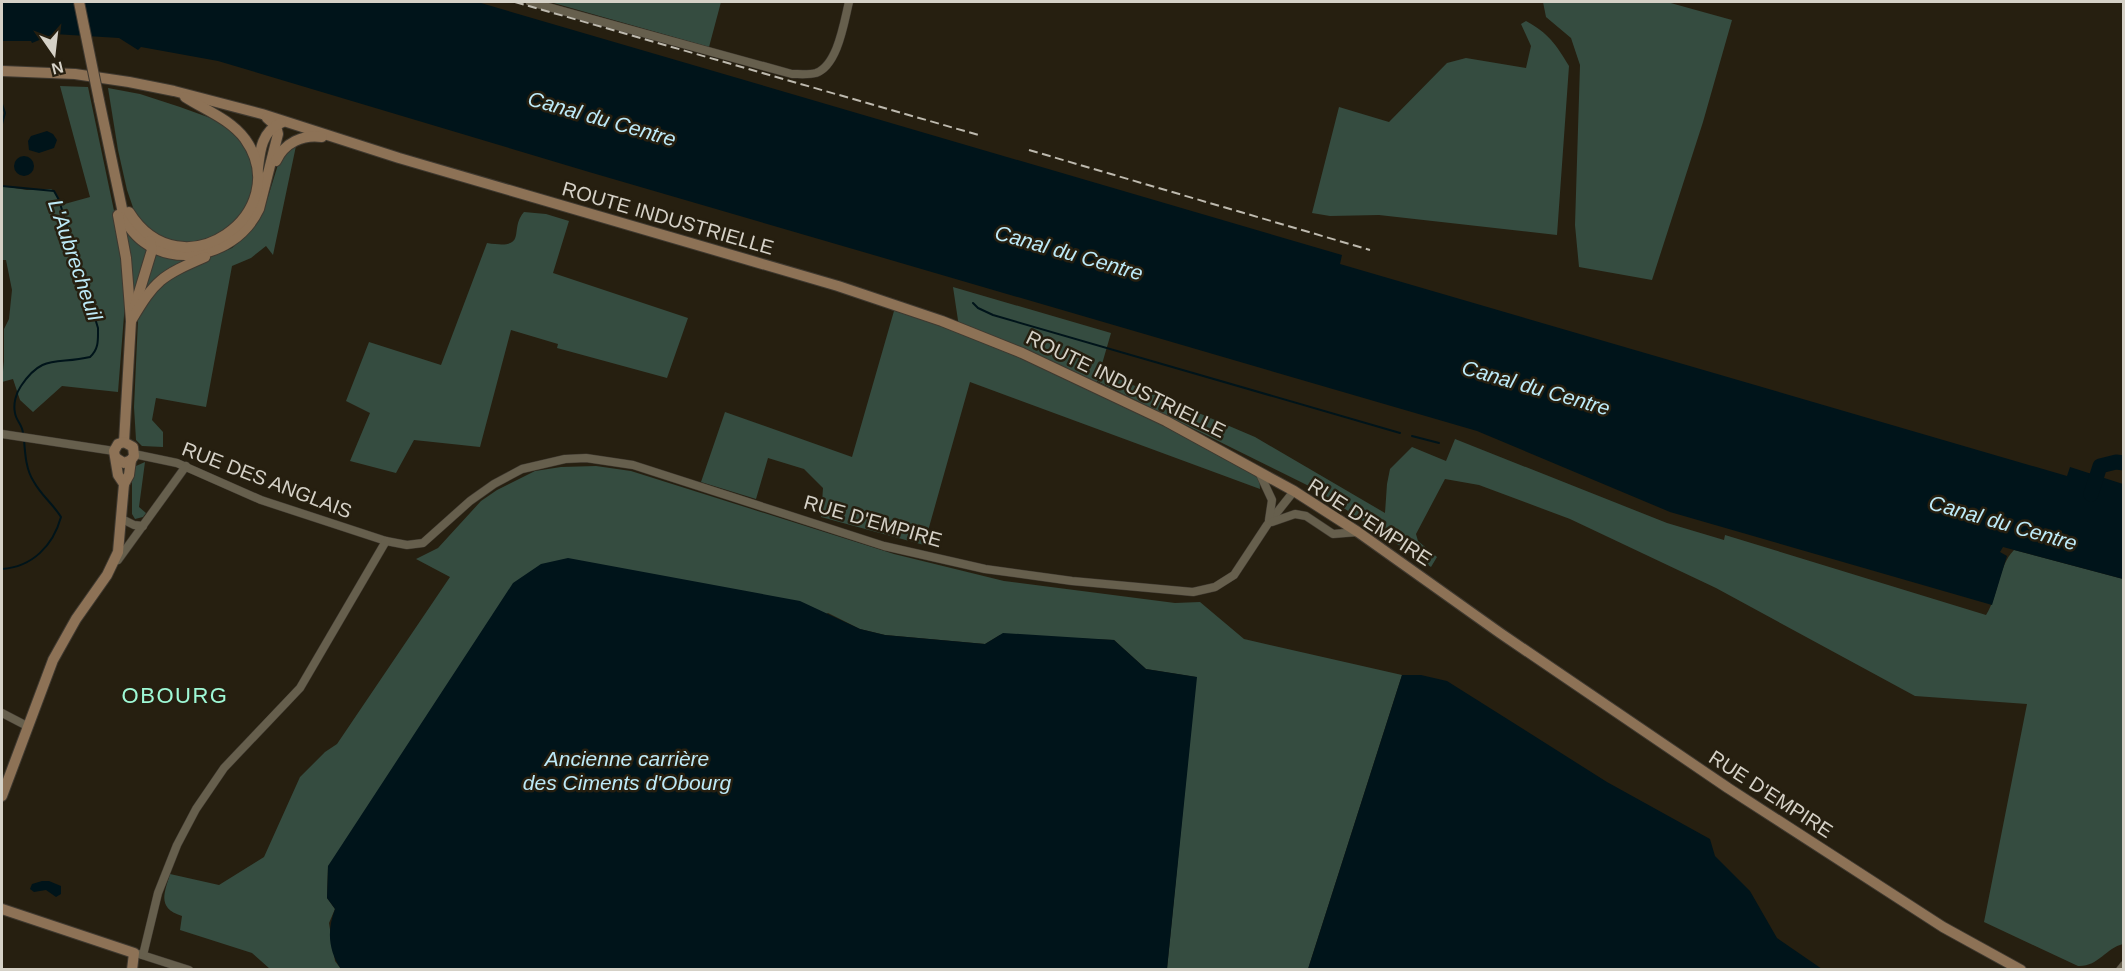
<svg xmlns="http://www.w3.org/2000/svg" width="2125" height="971" viewBox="0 0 2125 971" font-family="Arial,sans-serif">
  <rect width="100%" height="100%" fill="#261f10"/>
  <g fill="#354c40">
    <path d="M550,2h171l-12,45z"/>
    <path d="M1543,2h124l65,18 -29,102 -51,158 -73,-13 -4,-42 5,-160 -9,-27 -25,-21z"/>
    <path d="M1526,21c22,12 30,23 43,45l-12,169 -178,-20 -49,1 -18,-3 27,-106 50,15 58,-59 19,-5 60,10 5,-22 -10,-22z"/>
    <path d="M60,86l28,1 33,157 5,46 -8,102 -56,-6 -29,26 -13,-12 -7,-21 -11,3 2,-21v-32l5,-10 3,-29 -6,-30h-4v-74l25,4 24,-1 3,2 7,14 29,-8z"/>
    <path d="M108,88l32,6 40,13 47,17 10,9 14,26 3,26 -8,24 -19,22 -37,14 -28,-6 -24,-17 -11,-32 -9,-40z"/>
    <path d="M296,146l-23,109 -7,-9 -15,12 -19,8 -26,141 -50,-9 -4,22 11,12v15l-21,-1 -6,-6 -2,-33 4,-87 4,-13 14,-20 36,-22 40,-17 20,-18 12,-20 16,-52z"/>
    <path d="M524,212l22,2 23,7 -16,52 135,45 -21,60 -110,-30 1,-4 -47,-14 -31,117 -66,-7 -18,33 -46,-12 20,-48 -24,-12 23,-59 72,23 46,-122c43,7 21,-13 37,-31z"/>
    <path d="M124,224l24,27 -14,45z"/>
    <path d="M155,252l35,6 -49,39z"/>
    <path d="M953,287l158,46 -11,38 155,66 130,76 2,-29 3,-15 22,-22 34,14 9,-22 212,84 57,17 1,-5 261,80c13,-20 12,-49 28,-65l109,29v365c-17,4 -25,23 -45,22l-94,-44 43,-218 -112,-8 -199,-108 -146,-69 -91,-34 -34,-6 -29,55 2,7 19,16 -6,10 -114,-77 -220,-109 -2,5 164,85 1,18 -290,-107 -46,163 -103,-28 2,-29 -19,-19 -36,-11 -12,41 -55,-17 24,-70 127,45 44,-153 63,23z"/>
    <path d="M145,462l-6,45 7,6 -3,4 -8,2 -3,-5v-34l4,-14z"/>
    <path d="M596,466l35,5 263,83 110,27 171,22 25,-1 44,37 158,36 -94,294h-141l29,-292 -50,-8 -32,-29 -114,-5 -15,9 -100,-9 -25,-6 -32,-16 -500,253 -1,32 8,11 -6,14 6,38 6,8h-71l-18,-16 -72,-23 2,-14c-25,-8 -18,-22 -12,-42l49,11 45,-28 36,-80 25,-25 12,-8 113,-167 -34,-18 22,-11 43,-47 16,-11 38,-19 26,-4z"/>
  </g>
  <g fill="#00141a">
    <path d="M2,2h375l104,1 861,252 -2,9 727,212 3,-9 53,17v95l-120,-32 -3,5 7,4 -15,49 -322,-93 -193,-81 -888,-259 -371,-111 -77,-14 -3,3 -19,-12 -65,-4 -22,9 -1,-2h-29z"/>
    <path d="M47,131l6,3 4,6 -3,8 -15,5 -10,-3 -1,-9 3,-5z"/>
    <circle cx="24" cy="166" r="10"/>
    <path d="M568,558l232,43 60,28 25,6 100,9 18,-11 111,7 32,29 51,8 -30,292h-826c-13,-19 -14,-39 -6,-60l-8,-11 1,-32 185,-283 28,-19z"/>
    <path d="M1402,675h19l26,6 160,101 103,57 5,17 35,35 27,47 45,31h-514z"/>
    <path d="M42,881h7l12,5v8l-5,3 -10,-7 -12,2 -4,-3 2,-5z"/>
  </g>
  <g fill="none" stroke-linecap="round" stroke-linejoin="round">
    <g stroke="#00141a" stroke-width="2">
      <path d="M2,104l3,9 -3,11"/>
      <path d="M2,186l52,5 5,9 39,128c0,12 1,21 -8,29 -33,8 -47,-4 -69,29 -5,7 -8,18 -6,27 1,8 8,12 8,21"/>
      <path d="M973,303l5,5 15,7 407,118"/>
      <path d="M1412,436l27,7"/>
      <path d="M2,569c30,-2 51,-23 59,-52 -8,-13 -20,-22 -27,-35 -8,-12 -9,-28 -10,-43"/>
    </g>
    <path stroke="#00141a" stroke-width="15" d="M2091,494l9,-28 16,-4 8,1"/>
    <defs>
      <g id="street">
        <path d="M530,2l262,72c7,0 17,1 24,-1 22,-8 28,-51 33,-71"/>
        <path d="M2,434l112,17"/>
        <path d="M134,454l43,9 84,37 125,41 21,4 16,-2 47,-42 24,-17 28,-15 43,-10 21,-1 47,7 251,81 101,23 87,12 121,11 22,-5 19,-12 33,-50 27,-34"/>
        <path d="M1259,472l13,28 -3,20"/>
        <path d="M122,519l12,6 9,1"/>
        <path d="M1272,522l23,-8 11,2 27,18 25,-2"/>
        <path d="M118,560l68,-94"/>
        <path d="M2,713l25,13"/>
        <path d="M139,954l50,16"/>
        <path d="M143,955l15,-62 19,-48 19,-36 28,-41 76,-80 86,-147"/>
        <path d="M2120,970l4,-5"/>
      </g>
      <g id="secondary">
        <path d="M2,71l73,3 54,8 45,9 88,23 137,44 439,128 104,35 80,32 144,68 128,70 64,41 142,101 228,155 215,139 78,43"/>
        <path d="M99,100l25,118c28,56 110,45 135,-9l19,-75 -2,-8 -9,-8"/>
        <path d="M276,161c8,-18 27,-27 46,-24"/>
        <path d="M258,168c2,-18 4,-37 23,-45"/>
        <path d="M129,212c52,84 168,0 116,-73 -15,-20 -40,-29 -60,-42"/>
        <path d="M118,215l8,43 5,63 -7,121"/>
        <path d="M134,309l18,-59 -2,-9"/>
        <path d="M131,321c24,-41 30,-45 74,-64"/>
        <path d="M116,458l8,5 7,-3 3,-4 -1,-9 -9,-5"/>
        <path d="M124,484l5,-9 2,-15"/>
        <path d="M2,796l51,-136 23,-41 31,-44 11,-23 6,-68 -6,-9 -4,-24 4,-7 6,-2"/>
        <path d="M2,909l132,44 -2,17"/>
      </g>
    </defs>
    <use href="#street" stroke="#3f3930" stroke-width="9"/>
    <use href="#secondary" stroke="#3f3930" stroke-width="12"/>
    <use href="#street" stroke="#665f4d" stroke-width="8"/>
    <use href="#secondary" stroke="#8d7256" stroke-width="10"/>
    <g stroke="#bdb9ae" stroke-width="2" stroke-dasharray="9 4.5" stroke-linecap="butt">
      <path d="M515,2l467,134"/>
      <path d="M1029,150l341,100"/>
    </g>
    <defs>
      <path id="secondary-bridge" d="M79,2l20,98"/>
    </defs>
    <use href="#secondary-bridge" stroke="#3f3930" stroke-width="12" stroke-linecap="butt"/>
    <use href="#secondary-bridge" stroke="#8d7256" stroke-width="10"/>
  </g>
  <g text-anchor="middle" stroke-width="5" stroke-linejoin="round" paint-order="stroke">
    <g font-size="20" fill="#d5d1c7" stroke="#261f10">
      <text transform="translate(668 218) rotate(16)" y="7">ROUTE INDUSTRIELLE</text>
      <text transform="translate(1126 384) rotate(26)" y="7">ROUTE INDUSTRIELLE</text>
      <text transform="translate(267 480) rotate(21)" y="7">RUE DES ANGLAIS</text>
      <text transform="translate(873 521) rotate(16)" y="7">RUE D'EMPIRE</text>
      <text transform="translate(1370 522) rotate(33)" y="7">RUE D'EMPIRE</text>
      <text transform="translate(1771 794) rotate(33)" y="7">RUE D'EMPIRE</text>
    </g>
    <g font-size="21" font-style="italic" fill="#bdeaf8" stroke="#261f10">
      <text transform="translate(602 119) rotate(16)" y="7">Canal du Centre</text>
      <text transform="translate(1069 253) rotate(16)" y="7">Canal du Centre</text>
      <text transform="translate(75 260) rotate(71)" y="7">L'Aubrecheuil</text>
      <text transform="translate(1536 388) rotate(16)" y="7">Canal du Centre</text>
      <text transform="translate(2003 523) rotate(16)" y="7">Canal du Centre</text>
      <text x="627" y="766">Ancienne carrière<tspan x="627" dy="24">des Ciments d'Obourg</tspan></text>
    </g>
    <g font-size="22" letter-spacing="1.5" fill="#9ff9d6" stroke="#261f10">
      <text x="175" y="703">OBOURG</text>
    </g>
  </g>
  <rect width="2125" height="971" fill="none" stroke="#d5d1c7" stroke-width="6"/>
  <g transform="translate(54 54) rotate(166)" stroke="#261f10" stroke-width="4.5" paint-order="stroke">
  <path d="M0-4.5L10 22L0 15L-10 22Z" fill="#d5d1c7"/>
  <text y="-9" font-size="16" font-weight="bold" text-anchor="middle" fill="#d5d1c7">N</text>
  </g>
</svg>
